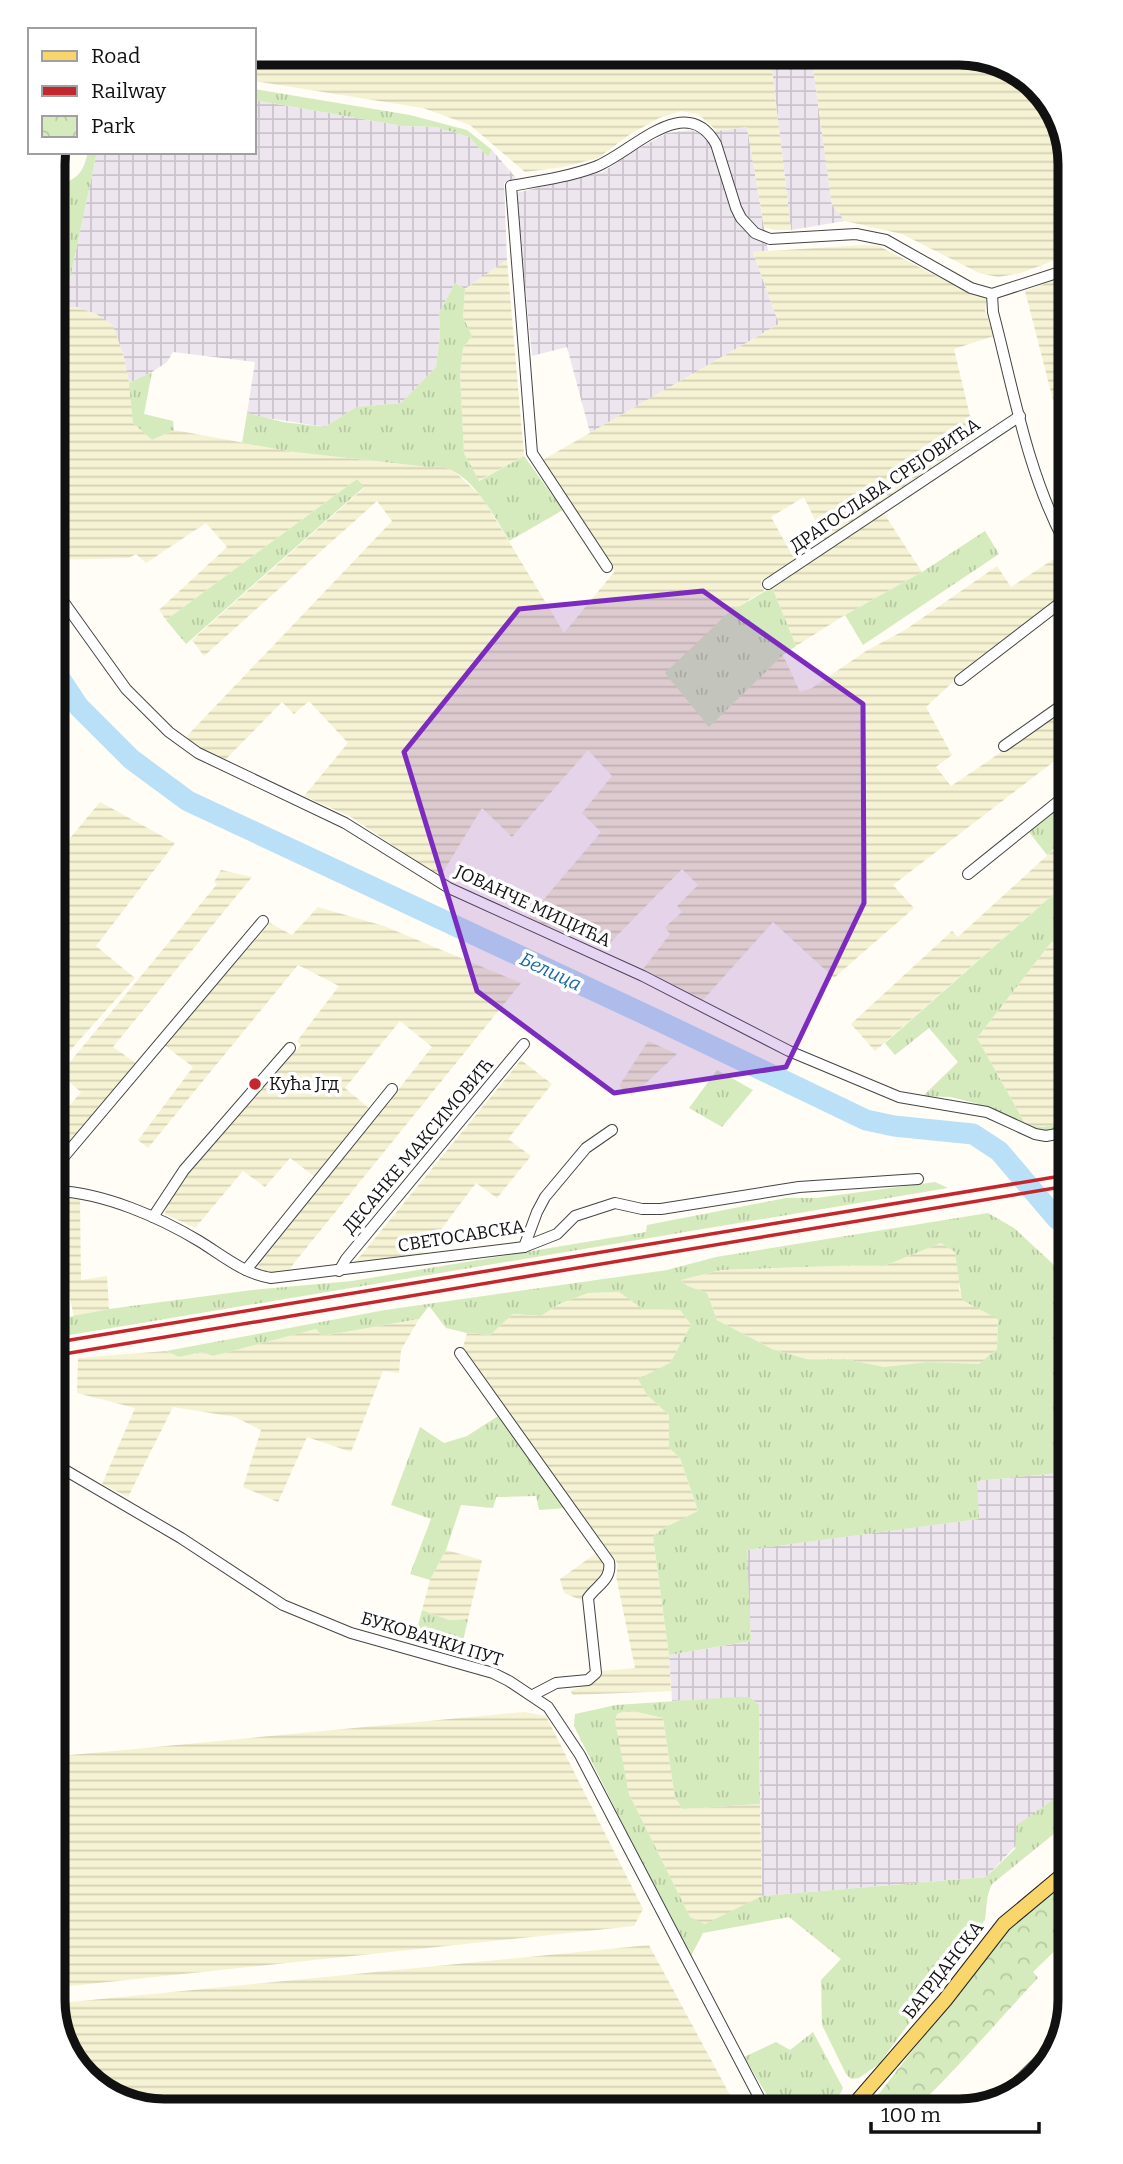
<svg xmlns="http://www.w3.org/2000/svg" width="1123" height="2164" viewBox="0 0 1123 2164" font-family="Bitter,serif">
  <defs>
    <pattern id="industrial-grid" width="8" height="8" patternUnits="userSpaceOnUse" patternTransform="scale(1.75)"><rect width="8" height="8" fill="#eee6ef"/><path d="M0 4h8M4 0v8" fill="none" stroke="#cbc4cc"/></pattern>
    <pattern id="farmland-rules" width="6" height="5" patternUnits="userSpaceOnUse" patternTransform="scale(1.75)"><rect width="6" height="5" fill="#f6f3d4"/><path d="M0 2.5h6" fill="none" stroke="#d2cfb5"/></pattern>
    <pattern id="grass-tufts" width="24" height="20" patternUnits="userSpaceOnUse" patternTransform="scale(1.75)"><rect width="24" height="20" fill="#d5ebbd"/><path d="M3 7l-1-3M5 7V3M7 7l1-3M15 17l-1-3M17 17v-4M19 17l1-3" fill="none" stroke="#b6c8a1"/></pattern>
    <pattern id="park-crowns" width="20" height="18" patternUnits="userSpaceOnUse" patternTransform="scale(1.75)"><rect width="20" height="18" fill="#d5ebbd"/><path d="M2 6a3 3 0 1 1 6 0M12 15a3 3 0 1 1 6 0" fill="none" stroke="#b6c8a1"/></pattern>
  </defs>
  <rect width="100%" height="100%" fill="#fffdf5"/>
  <g fill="url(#industrial-grid)">
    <path d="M770,53h41l21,152 13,16 -54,9z"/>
    <path d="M254,100l148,26 34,1 33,10 19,20 4,-7 24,28 -12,5 3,77 -42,29 -10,-6 -16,30 1,22 -4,32 -35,36 -45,4 -31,20 -64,-10 -14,-4 8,-51 -82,-10 -6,10 -15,10 -23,11 -6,-29 -11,-29 -16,-11 -19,-7h-13l33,-155h157z"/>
    <path d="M747,127l21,124 -15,1 26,72 -189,109 -23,-86 -35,9 -16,-163 87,-21 31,-21 33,-18 23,-3 9,3z"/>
    <path d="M1068,1472l2,317 -84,88 -224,19 -3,-191 -9,-8 -78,4 -3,-46 82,-14 -5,-91 232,-31 -2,-38z"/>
  </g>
  <g fill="url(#farmland-rules)">
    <path d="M254,53h516l21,177h-16l-11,-3 -17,-100 -30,4 -19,-17 -17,-3 -22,7 -30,17 -31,23 -35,9 -38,5 -55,-47 -47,-17 -169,-27z"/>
    <path d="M811,53h156l60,22 35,47 1,135 -42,16 -23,4 -19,-4 -77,-39 -57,-13 -13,-16z"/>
    <path d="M863,245l16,1 65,34 43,17 -2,13 9,26 -40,13 21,88 -150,104 -21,-44 -33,20 24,43 -34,21 3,10 -16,9 -39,126 74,-71 17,37 12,-4 54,-37 39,-21 92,-64 14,21 52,-34 1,41 -84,63 -54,50 26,48 -16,12 15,19 114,-77v44l-172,132 21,23 -80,70 -61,-56 -70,78 -60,-31 27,-35 -5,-7 17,-15 -5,-6 21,-21 -16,-16 -77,79 -77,-30 73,-86 -19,-19 30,-37 -24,-26 -76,87 -30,-29 -42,69 -89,-60 -47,-21 44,-53 -39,-42 -15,13 -12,-12 -57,58 -30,-14 -10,-8 207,-217 -15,-20 -173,155 -12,-16 172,-152 -7,-9 -191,141 -7,-10 68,-63 -21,-24 -60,40 -10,-9 -7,4 -72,2 -3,-9v-12l13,-3 2,-35 -15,1 -1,-194 24,-1 19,7 17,11 10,29 9,42 1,27 19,17 22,-10 120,22 135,15 12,-2 15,8 26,24 82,136 51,-62 -74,-110 238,-137 -26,-72z"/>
    <path d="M507,260l17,196 -46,25 -14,-28 -4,-79 3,-26 9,-12 -9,-19 2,-28z"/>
    <path d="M1063,277l1,154h-3l-36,-140z"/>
    <path d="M883,512l39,60 -77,43 -49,31 -24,-59z"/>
    <path d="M100,802l75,41 -79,103 39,32 -78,87 -1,-80 7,-9 -7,-5v-116z"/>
    <path d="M1065,839l1,44 -191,168 -24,-27 101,-93 6,6z"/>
    <path d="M221,870l31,7 -139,170 23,16 -79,94v-37l24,-28 -21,-18 157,-190 -3,-2z"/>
    <path d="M318,907l66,19 137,57 -235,290 -18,-1 -11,-5 175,-220 -32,-26 -55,67 25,21 -55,68 -25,-19 -25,29 -22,-16 -48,57 -30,-14 2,-11 19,-28 115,-130 -4,-4 42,-55 -41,-21 -150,183 -10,-8 55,-73 -29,-22 106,-122 22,12z"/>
    <path d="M1066,927l1,194 -24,6 -17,-2 -49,-87 79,-102z"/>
    <path d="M648,1041l29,13 -45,42 -13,-10z"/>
    <path d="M521,1060l31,24 -44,55 23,17 -34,42 -21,-15 -55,73 -68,9z"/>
    <path d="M57,1197l23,2 1,81 26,-4 2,33 -35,8 -17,-77z"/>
    <path d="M941,1243l14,9 5,28 -1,11 39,28 -1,30 -18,16 -52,-3 -43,5 -39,-8 -35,1 -38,-11 -55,-29 -10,-27 -19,-7 -7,-6 40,-10 144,-5 19,1z"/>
    <path d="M620,1292l23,17 37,1 11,15 -21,38 -23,32 22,20v33l11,10 18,54 -36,17 -9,8 16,118 2,36 -98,4 -3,-4 23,-8 6,-5 2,-7 34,-3 -19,-92 2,-12 -155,-217 4,-14 23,2 23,-21 28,2 18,-12 29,-11z"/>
    <path d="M419,1319l-18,31 -2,23 -16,-2 -32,81 -44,-15 -29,65 -35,-15 18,-57 -26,-13 -62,-10 -45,90 -26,-13 33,-76 -58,-15 1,-35 88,-7 13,6 24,-5 10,4 103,-27 6,7z"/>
    <path d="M446,1550l36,10 -14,59 -19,1 -27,-10 8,-30z"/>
    <path d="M595,1554l10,10 2,6 -5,7 -15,13 -6,10 -17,-7 -4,-14z"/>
    <path d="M628,1710l35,8 12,80 8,11 77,-5 2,92 -57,29 -15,-8 -61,-123 -15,-73 3,-7z"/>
    <path d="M524,1712l22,4 97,193 -9,17 -573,61 -1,-231z"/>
    <path d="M649,1945l87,161 -579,5 -61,-22 -35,-47v-39z"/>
  </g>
  <g fill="url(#grass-tufts)" fill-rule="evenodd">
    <path d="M254,89l156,26 57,15 25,20 -4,7 -19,-20 -33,-10 -34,-1 -148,-26z"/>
    <path d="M88,152h9l-33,155 -11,1v-121c23,-8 29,-10 35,-35z"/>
    <path d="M455,283l10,6 -2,28 9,19 -9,12 -3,26 4,79 15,28 45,-25 39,54 -54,31c-16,-27 -43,-81 -80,-74l-135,-15 -52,-9 5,-30 36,9 42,5 31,-20 45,-4 35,-36 4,-32 -1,-22z"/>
    <path d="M152,372l-8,42 29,7 1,9 -22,10 -19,-17 -4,-40z"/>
    <path d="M357,479l7,8 -178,157 -20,-24z"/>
    <path d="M985,531l14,23 -136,91 -18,-30 77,-43z"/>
    <path d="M772,587l24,59 -13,9 -74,72 -44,-54 62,-59z"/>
    <path d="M1065,802v37l-18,16 -18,-23z"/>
    <path d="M1066,883v44l-10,9 -79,102 49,87 17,2 24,-6v7l-30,4 -62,-29 -24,-6 -28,-1 35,-34 -29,-34 -34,27 -10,-12z"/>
    <path d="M717,1070l36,20 -31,37 -33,-19z"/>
    <path d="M935,1182l13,6 -890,149v-18l51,-10 143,-19 100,-9 294,-49 1,-7 139,-27h30z"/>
    <path d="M988,1213l26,15 53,49 1,195 -91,9 2,38 -232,31 4,91 -82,14 -16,-118 9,-8 36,-18 -18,-53 -11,-10v-33l-22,-20 -9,-16 32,-16 21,-38 -11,-15 -37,-1 -24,-17 -31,1 -29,11 -18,12 -28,-2 -23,21 -23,-2 -21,-5 -17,-22 -10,13 -97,17 -6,-7 -103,27 -11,-4 -23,5 -13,-6 219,-41 282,-40 49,-13zM941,1243l14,9 7,48 36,19 -1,30 -18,15 -52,-2 -43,5 -39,-8 -35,1 -38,-11 -55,-29 -10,-27 -19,-7 -7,-6 40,-10 144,-5 19,1z"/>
    <path d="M498,1416l68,92 -27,2 -3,-14 -40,1 -3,11 -32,-3 -15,45 -16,30 -20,-6 21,-55 -40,-14 29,-78 24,16 23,-7z"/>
    <path d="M422,1610l27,10 19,-1 -7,31 -47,-8z"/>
    <path d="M736,1697h14l9,8 1,99 -77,5 -8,-11 -12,-80 -35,-8 -11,4 -2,7 14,73 61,123 15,7 57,-28 224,-19 29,-28 2,-24 53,-37v33l-78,63c-6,12 -5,22 -7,36l-106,144 -20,14 -8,1 -5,-5 -24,-49 -1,-45 20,-21 -52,-42 -86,16 -12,23 -34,-63 -83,-167 1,-12 41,-9z"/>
    <path d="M813,2032l30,56 -4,8 -11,9h-55l-29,-48 32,-15 14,8z"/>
  </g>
  <path fill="url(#park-crowns)" d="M1070,1879v57l-37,36 5,6c-40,42 -76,86 -118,126h-49l135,-174z"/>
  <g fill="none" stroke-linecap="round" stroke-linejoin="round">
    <path stroke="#b9e0f7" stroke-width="21" d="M55,671l24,36 52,52 57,42 467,218 211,101 28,6 79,8 26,17 58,68 10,6"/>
    <defs>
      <g id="minor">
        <path d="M992,294l1,18c20,76 34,159 71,229"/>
        <path d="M607,567l-75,-114 -21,-267c28,-5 57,-9 84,-19 37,-14 90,-77 121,-23l20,64 5,10 14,15 15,6 86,-5 30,6 85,48 21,6 71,-23"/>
        <path d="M768,584l252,-168"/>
        <path d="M55,590l71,99 43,43 29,21 147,70 104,65 194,88 146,75 110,46 88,15 48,22 11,2 21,-4"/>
        <path d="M960,680l104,-80"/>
        <path d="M1004,746l61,-43"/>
        <path d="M968,874l97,-78"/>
        <path d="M57,1165l206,-244"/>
        <path d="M57,1191c47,2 102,26 142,50 23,14 45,33 72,37l253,-31 33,-13 18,-18 40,-13 27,6h19l138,-22 119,-8"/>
        <path d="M153,1217l31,-47 106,-122"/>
        <path d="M524,1247l13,-35 8,-15 41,-49 26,-18"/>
        <path d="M246,1270l146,-181"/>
        <path d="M339,1271l7,-12 178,-215"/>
        <path d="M460,1353l149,209c3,18 -12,23 -21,36l8,75 -8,7 -32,3 -23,12"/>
        <path d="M58,1466l123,72 102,67 68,28 142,40 16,8 39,26 32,48 183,350"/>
        <path d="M996,2103l61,-60"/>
      </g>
      <path id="major" d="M854,2105l91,-105 59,-76 66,-55"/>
    </defs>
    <use href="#minor" stroke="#444" stroke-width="12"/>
    <use href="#major" stroke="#222" stroke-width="16"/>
    <use href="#minor" stroke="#fff" stroke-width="10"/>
    <use href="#major" stroke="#f9d66b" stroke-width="14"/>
    <g stroke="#c4262e" stroke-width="3.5">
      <path d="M58,1342l1009,-167"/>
      <path d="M58,1355l1009,-169"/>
    </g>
  </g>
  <path fill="#7b2cbf" fill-opacity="0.2" stroke="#7b2cbf" stroke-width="5" stroke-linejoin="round" d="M703,591l160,113 1,199 -78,164 -172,26 -137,-102 -73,-239 115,-143z"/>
  <circle fill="#c4262e" stroke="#fff" stroke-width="2.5" cx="255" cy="1084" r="7"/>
  <g text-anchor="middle" stroke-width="7" stroke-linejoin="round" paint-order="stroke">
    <g font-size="18" fill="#111" stroke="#fff">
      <text transform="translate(885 485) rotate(-34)" y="6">ДРАГОСЛАВА СРЕЈОВИЋА</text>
      <text transform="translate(533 906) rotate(25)" y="6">ЈОВАНЧЕ МИЦИЋА</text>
      <text transform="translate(418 1146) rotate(-50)" y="6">ДЕСАНКЕ МАКСИМОВИЋ</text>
      <text transform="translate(461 1236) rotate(-9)" y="6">СВЕТОСАВСКА</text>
      <text transform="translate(432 1639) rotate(17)" y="6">БУКОВАЧКИ ПУТ</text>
      <text transform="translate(943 1970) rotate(-52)" y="6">БАГРДАНСКА</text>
    </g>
    <g font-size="18" fill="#111" stroke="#fff" text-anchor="start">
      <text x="269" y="1090">Кућа Јгд</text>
    </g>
    <g font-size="19" font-style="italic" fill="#1768a6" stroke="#fff">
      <text transform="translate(551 971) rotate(25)" y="7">Белица</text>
    </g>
  </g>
  <path d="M0 0H1123V2164H0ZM164 65H959A99 99 0 0 1 1058 164V2000A99 99 0 0 1 959 2099H164A99 99 0 0 1 65 2000V164A99 99 0 0 1 164 65Z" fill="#fff" fill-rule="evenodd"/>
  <path fill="none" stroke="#111" stroke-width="9" d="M164 65H959A99 99 0 0 1 1058 164V2000A99 99 0 0 1 959 2099H164A99 99 0 0 1 65 2000V164A99 99 0 0 1 164 65Z"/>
  <rect x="28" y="28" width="228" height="126" fill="#ffffff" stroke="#a0a0a0" stroke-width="2"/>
  <rect x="42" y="51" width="35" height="10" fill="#f9d66b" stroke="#a0a0a0" stroke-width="2"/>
  <text x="91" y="63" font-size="21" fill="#111111">Road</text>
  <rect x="42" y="86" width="35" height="10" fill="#c4262e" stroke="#a0a0a0" stroke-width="2"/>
  <text x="91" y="98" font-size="21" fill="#111111">Railway</text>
  <rect x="42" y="116" width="35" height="21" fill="url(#park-crowns)" stroke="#a0a0a0" stroke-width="2"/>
  <text x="91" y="133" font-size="21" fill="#111111">Park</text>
  <path d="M871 2122v10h168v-10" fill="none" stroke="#111111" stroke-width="3.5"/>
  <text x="881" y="2122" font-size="21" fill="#111111" stroke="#ffffff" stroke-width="5" paint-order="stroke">100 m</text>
</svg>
